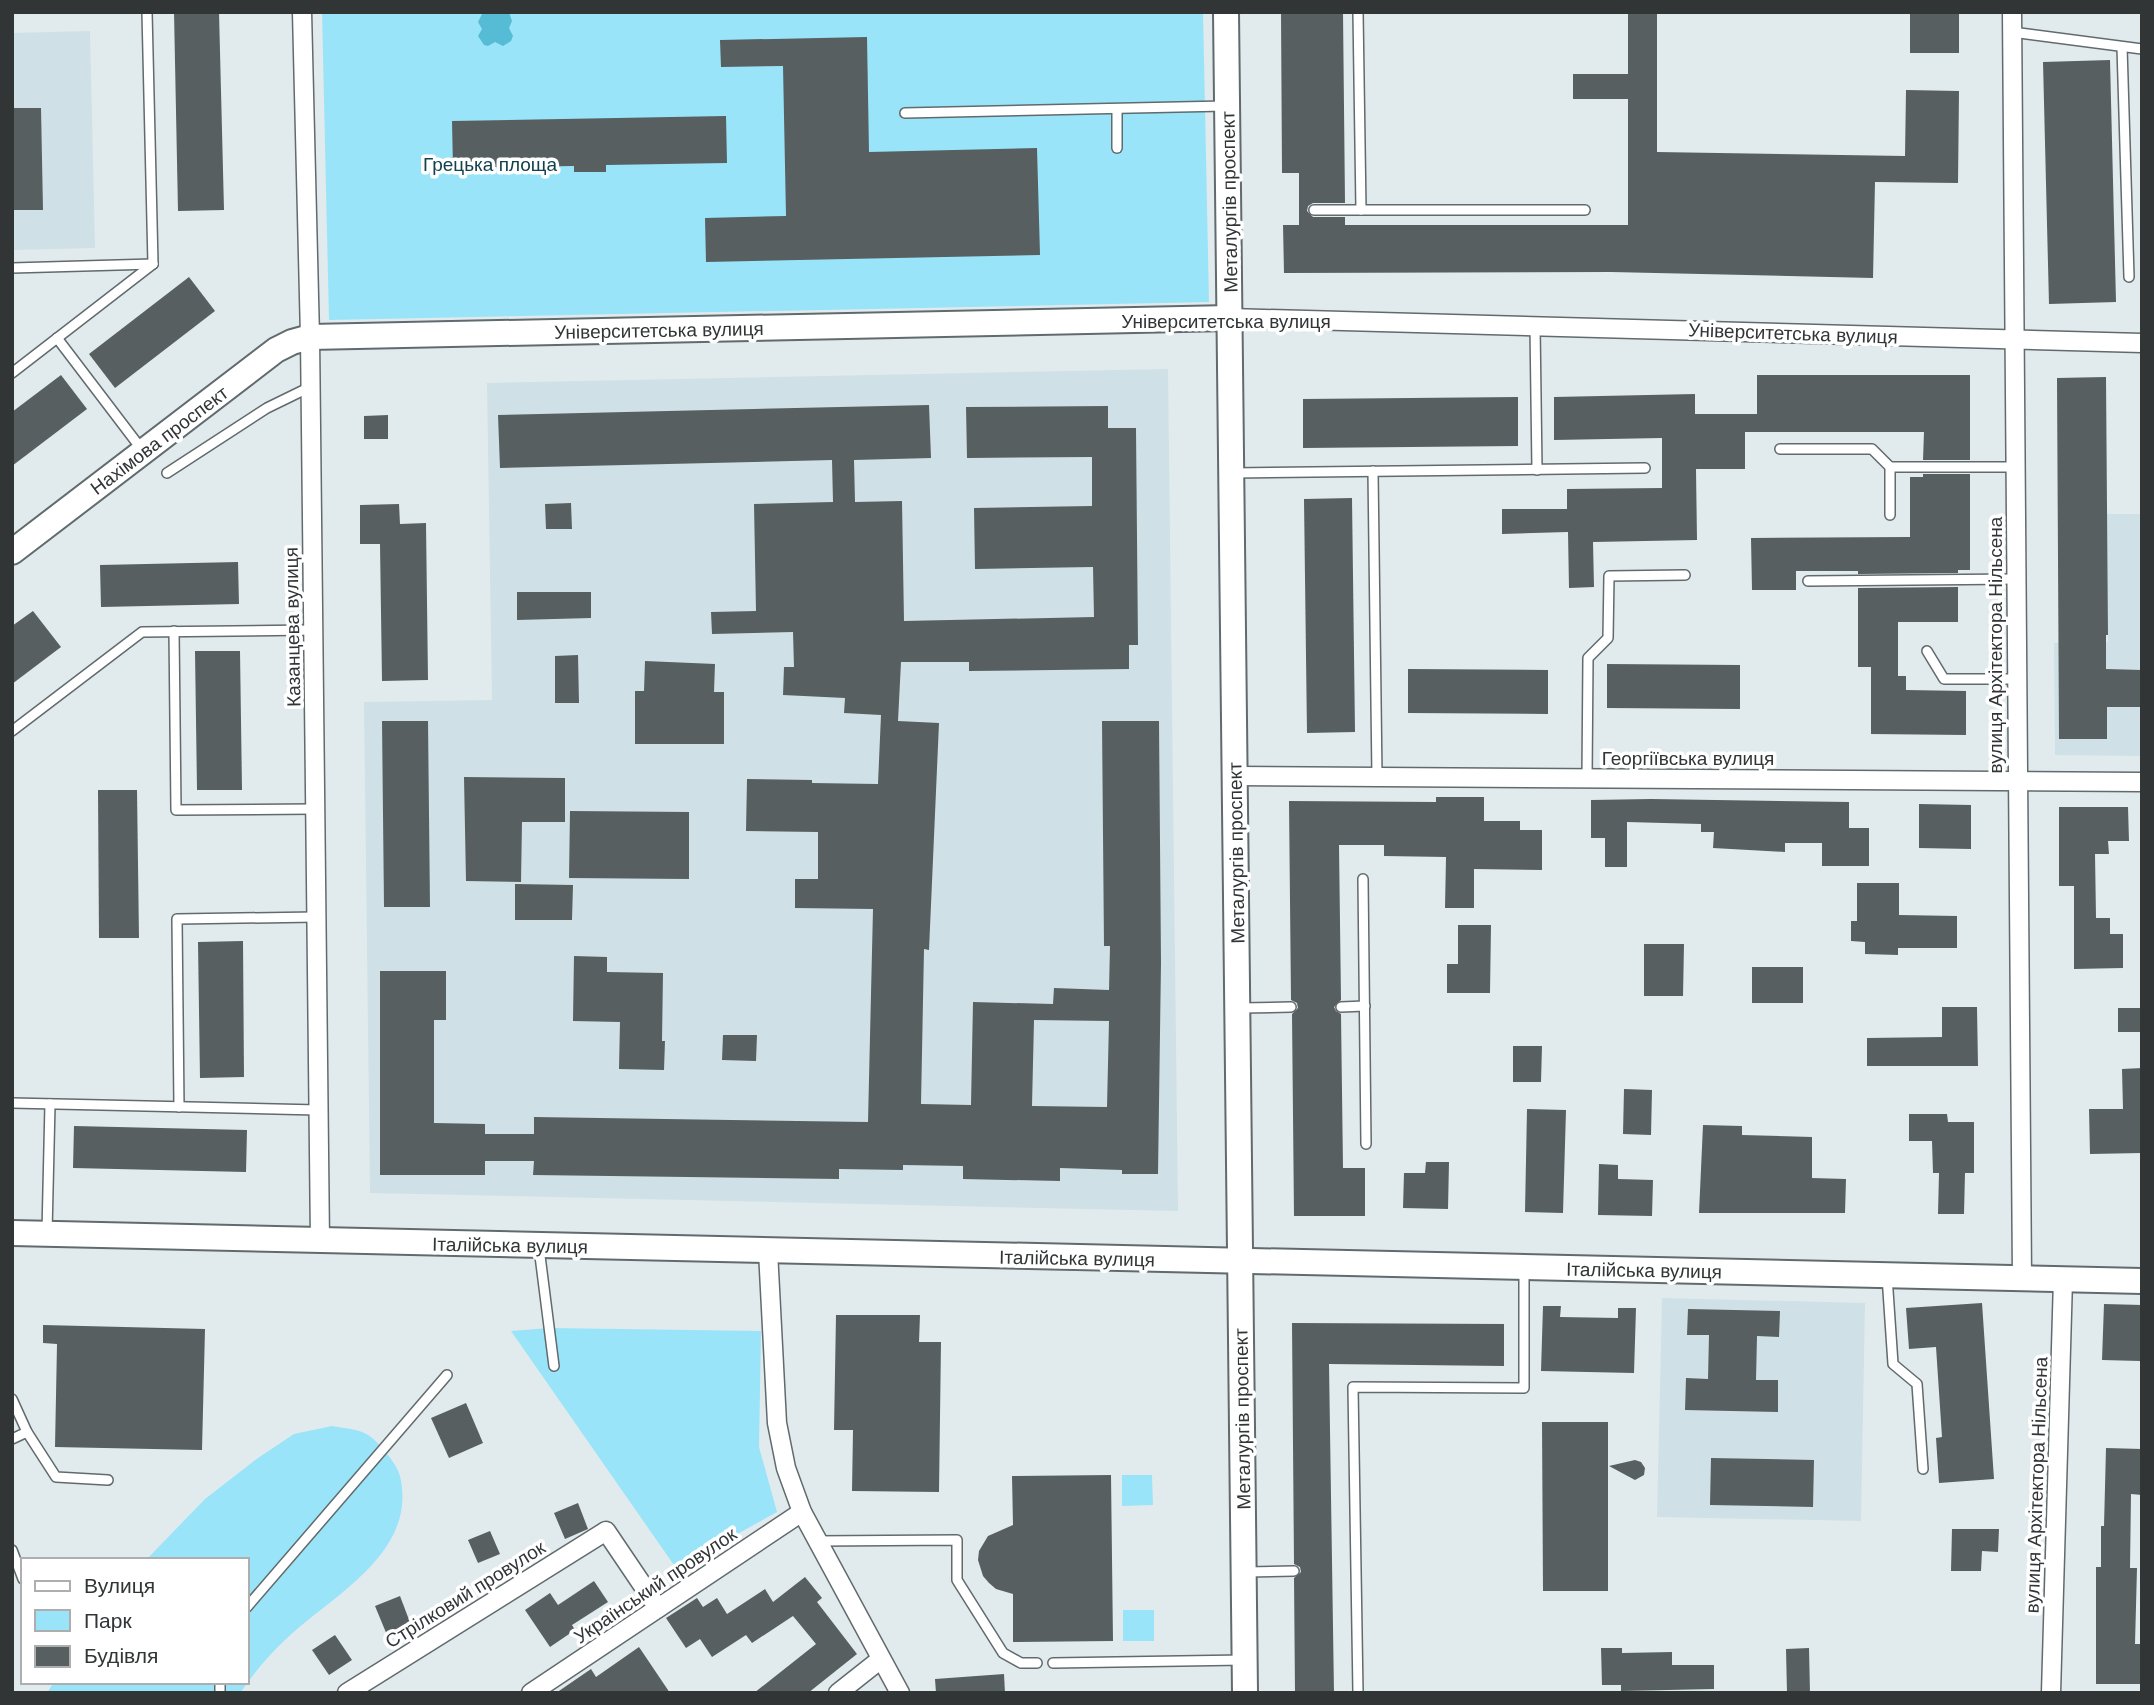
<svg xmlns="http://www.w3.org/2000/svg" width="2154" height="1705" viewBox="0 0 2154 1705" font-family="Helvetica,sans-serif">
  <rect width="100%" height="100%" fill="#e1ebed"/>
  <g fill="#cfe1e6">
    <path d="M90,31l5,217 -83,2v-217z"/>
    <path d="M1168,369l10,842 -808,-18 -6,-491 128,-2 -5,-317z"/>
    <path d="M2107,514h35v242l-87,-1 -1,-112 54,-1z"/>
    <path d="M1662,1298l203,5 -4,218 -204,-4z"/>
  </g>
  <g fill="#99e4f8">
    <path d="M322,12h881l6,290 -880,18z"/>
    <path d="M549,1328l212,3 -2,116 18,65 -101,56 -165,-237z"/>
    <path d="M332,1426c11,2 27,3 36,9 11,7 29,29 32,41 18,78 -68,119 -115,164 -17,16 -32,34 -45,53h-193l7,-11h193v-122h-101l59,-61 53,-41 36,-24z"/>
    <path d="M1122,1475h30l1,30 -31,1z"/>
    <rect x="1123" y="1610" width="31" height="31"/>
  </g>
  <path fill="#56bcd5" d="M480,12h29l3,9 -3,7 4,8 -2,5 -8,5 -8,-4 -7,4 -4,-1 -6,-9 4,-7 -4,-7 4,-8z"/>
  <g fill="#575f61" fill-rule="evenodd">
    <path d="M174,12h45l5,198 -46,1z"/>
    <path d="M1281,12h62l2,191h-32l-5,3 -1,5 6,6h32v8h283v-126h-55v-25h55v-62h29v140l248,4 1,-66 53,1 -1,92 -83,-1 -2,96 -262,-6 -327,1 -1,-48h16v-52h-17z"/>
    <rect x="1910" y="12" width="49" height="41"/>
    <path d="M867,37l2,115 168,-4 3,107 -334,7 -1,-44 81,-2 -3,-150 -62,1 -1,-27z"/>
    <path d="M2110,60l6,242 -67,2 -6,-242z"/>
    <path d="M12,108h29l2,102h-31z"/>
    <path d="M726,116l1,47 -121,2v7h-32v-6l-121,2 -1,-47z"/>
    <path d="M189,277l26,34 -100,77 -26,-34z"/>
    <path d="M61,375l26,34 -75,57v-54z"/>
    <path d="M1757,375h213v85h-47l1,-28h-179v37h-49l1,71 -104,2 1,45 -25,1 -1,-56 -66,2v-25h65v-20l95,-1v-50l-108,2v-43l141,-3v20h62z"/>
    <path d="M2106,377l2,258h-2v34l36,1v37h-35v32h-48l-2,-361z"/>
    <path d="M1518,397v49l-215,2v-49z"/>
    <path d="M929,405l2,53 -77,2 1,42 47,-1 2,120 190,-4 -1,-50 -118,2 -1,-61 118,-2v-49l-125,1 -1,-51 142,-1v22h28l2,217h-9v24l-160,2v-9h-68l-3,59 41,2 -10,227 -5,-1 -3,155 50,1 2,-103 80,2 1,-16 55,2 1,-44h-6l-2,-225h57l2,242 -3,211h-36v-4l-62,-2v13l-97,-2v-13l-60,-1v5l-64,-1v10l-306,-4 1,-14h-49v14h-105v-204h66v49h-12v103l51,1v10h49v-17l334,5 5,-213 -78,-1v-29h23v-47l-72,-1 1,-52 65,1v3l66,1 3,-69 -37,-2 1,-15 -62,-3 1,-28h10l-1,-35 -81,2 -1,-22 45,-1 -2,-107 79,-2 -1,-42 -332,8 -2,-53zM1034,1020l75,1 -2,86 -75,-1z"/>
    <path d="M388,415v24h-24v-23z"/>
    <path d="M1923,474h47v96h-12v3l-100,1v-3h-62v19h-44l-1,-52 159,-1v-60h13z"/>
    <path d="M1352,498l3,234 -48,1 -3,-234z"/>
    <path d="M571,503l1,26h-26l-1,-25z"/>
    <path d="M399,504l1,20 26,-1 2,157 -46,1 -2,-137h-20v-39z"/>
    <path d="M238,562l1,42 -138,3 -1,-42z"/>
    <path d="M1958,587v35h-60v54h8v14l60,1v44l-95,-1v-67h-13v-79z"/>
    <path d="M517,592h74v26l-74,2z"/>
    <path d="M33,611l28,36 -49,37v-58z"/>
    <path d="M195,651h45l2,139h-45z"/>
    <path d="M578,655l1,48h-24v-47z"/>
    <path d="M645,661l70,3 -1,28h10v52h-89v-53h9z"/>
    <path d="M1607,664l133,1v44l-133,-1z"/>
    <path d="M1408,669l140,1v44l-140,-1z"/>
    <path d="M382,721h46l2,186h-46z"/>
    <path d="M464,777l101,1v44h-43l-1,60 -55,-1z"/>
    <path d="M98,790h39l2,148h-40z"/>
    <path d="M1436,797h48v24h36v9h22v40l-68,-1v39h-29l1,-51 -62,-1v-11h-45l2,155 -7,7 2,4 5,3 2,154h22v48h-71l-2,-202 6,-6 -1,-5 -6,-3 -2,-199 147,1z"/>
    <path d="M1651,799l198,3v26h20v38h-47v-23h-37v9l-72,-4 1,-16h-13v-8l-74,-2v45h-22v-29h-14v-38z"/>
    <path d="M1919,804l52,1v44l-52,-1z"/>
    <path d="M2059,807h69l1,34h-21l1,13h-14l1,64h14v16h13v34l-49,1v-83h-15z"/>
    <path d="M570,811l119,1v67l-120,-1z"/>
    <path d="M1857,883h42v32l58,1v32h-59v7l-33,-1v-12l-14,-1v-20h6z"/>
    <path d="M515,884l58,1 -1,35h-57z"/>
    <path d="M1458,925h33l-1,68h-43v-29h11z"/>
    <path d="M243,941l1,136 -44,1 -2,-136z"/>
    <path d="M1644,944h40l-1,52h-39z"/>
    <path d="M574,956l33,1v15l56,1 -1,68h3l-1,29 -45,-1 1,-47 -47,-1z"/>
    <rect x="1752" y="967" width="51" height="36"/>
    <path d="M1942,1007h35l1,59h-111v-28l75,-1z"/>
    <rect x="2118" y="1008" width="24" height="24"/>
    <path d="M723,1035h34l-1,26 -34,-1z"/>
    <path d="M1513,1046h29l-1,36h-28z"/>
    <path d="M2142,1068v85l-52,1 -1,-45h34l-1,-40z"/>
    <path d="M1624,1089l28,1 -1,45 -28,-1z"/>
    <path d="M1527,1109l39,1 -3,103 -38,-1z"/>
    <path d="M1909,1114h38l1,8h26v51h-9l-1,41h-26l1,-41h-6l-1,-32h-23z"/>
    <path d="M1703,1125l39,1v9l70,2v41l34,1 -1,34h-146z"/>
    <path d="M74,1126l173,4 -1,42 -173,-4z"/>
    <path d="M1426,1162h23l-1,47 -45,-1 1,-35h21z"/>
    <path d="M1599,1164l19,1v14l35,1 -1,36 -54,-1z"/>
    <path d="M1982,1303l12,176 -55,4 -3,-45 6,-1 -6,-90 -27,2 -3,-41z"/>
    <path d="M2104,1304l38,1 -2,56 -38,-1z"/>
    <path d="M1543,1306h18l-1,11 58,1v-10h18l-2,65 -93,-2z"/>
    <path d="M1688,1309l92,2 -1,26 -22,-1 -1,44h22v32l-93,-2 1,-32 22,1 1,-44h-22z"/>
    <path d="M836,1315h84l-1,27h22l-2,150 -87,-1 1,-61h-19z"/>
    <path d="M1292,1323l212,1v42l-175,-2 5,329h-39l-1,-115 7,-6 -1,-5 -6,-3z"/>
    <path d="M43,1325l162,4 -3,121 -147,-3 2,-103 -14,-1z"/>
    <path d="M466,1403l17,40 -34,15 -18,-40z"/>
    <path d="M1542,1422h66v169h-65z"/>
    <path d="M2106,1448l36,1v46l-11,-1 -1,74h7l-2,76h7l-1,40h-45v-117h5v-41h3z"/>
    <path d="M1711,1458l103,2 -1,47 -103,-2z"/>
    <path d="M1635,1460l6,2 4,6 -1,7 -9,5 -26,-14z"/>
    <path d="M1111,1475l2,166 -100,1v-48l-17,-5 -7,-6 -6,-7 -5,-16 1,-9 9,-15 25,-11 -1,-49z"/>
    <path d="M578,1503l10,26 -23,10 -11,-26z"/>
    <path d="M1952,1529h47l-1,23 -16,-1 -1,20h-30z"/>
    <path d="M490,1531l10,23 -22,9 -10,-23z"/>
    <path d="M805,1577l17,21 -5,4 40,52 -49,39h-54l62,-49 -23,-28 -41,27 -6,-8 -34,22 -12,-18 -14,9 -20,-30 31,-20 6,9 14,-9 10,16 38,-25 8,13z"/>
    <path d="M594,1581l14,21 -36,23 3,5 -25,17 -25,-37 25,-17 8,12z"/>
    <path d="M400,1596l11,29 -24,10 -12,-29z"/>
    <path d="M335,1635l17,25 -23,15 -17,-25z"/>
    <path d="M639,1647l31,46h-114l35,-24 5,8z"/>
    <path d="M1601,1648h21v5l50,-1v13h42v24l-93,2v-6h-19z"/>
    <path d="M1809,1648l1,45h-23l-1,-44z"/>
    <path d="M1004,1674l1,19h-69l-1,-14z"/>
  </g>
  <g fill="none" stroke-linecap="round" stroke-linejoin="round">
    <defs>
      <g id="lane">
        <path d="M147,12l6,252"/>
        <path d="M1358,12l3,198"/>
        <path d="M2012,32l130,17"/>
        <path d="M2122,47l7,230"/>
        <path d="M905,113l320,-7"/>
        <path d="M1117,148v-39"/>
        <path d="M1314,210h271"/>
        <path d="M12,268l141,-4"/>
        <path d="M1535,326l2,144"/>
        <path d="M57,338l86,113"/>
        <path d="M12,373l141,-109"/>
        <path d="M1780,449h92l18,18v48"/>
        <path d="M1890,467h125"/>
        <path d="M1373,471l4,306"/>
        <path d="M167,473l100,-65 43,-21"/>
        <path d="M1233,473l412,-5"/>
        <path d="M1808,581l208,-2"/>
        <path d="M174,631l2,179 139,-1"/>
        <path d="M1927,651l17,28h72"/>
        <path d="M12,731l130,-99 171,-2"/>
        <path d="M1587,778l1,-120 20,-20 1,-62 76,-1"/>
        <path d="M1363,879l3,265"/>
        <path d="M1341,1007l24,-1"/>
        <path d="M1241,1008l50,-1"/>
        <path d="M12,1103l306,7"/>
        <path d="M179,1107l-2,-188 139,-2"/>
        <path d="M47,1232l3,-128"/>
        <path d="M539,1248l15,118"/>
        <path d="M1887,1276l6,88 24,20 6,85"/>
        <path d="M12,1399l15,33 29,45 52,3"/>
        <path d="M12,1439l15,-7"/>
        <path d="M818,1541l139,-1v40l46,73 18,10h16"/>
        <path d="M12,1550l11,29"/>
        <path d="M1247,1572l47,-1"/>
        <path d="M247,1607l200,-232"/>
        <path d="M1053,1663l191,-3"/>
        <path d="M220,1682v11"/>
        <path d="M1358,1693l-5,-306 171,1v-120"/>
      </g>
      <g id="street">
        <path d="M302,12l8,325 10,905"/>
        <path d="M2012,12l10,1266"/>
        <path d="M1230,318l912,25"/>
        <path d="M1235,776l907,6"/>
        <path d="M768,1251l9,172 9,45 16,44 98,181"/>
        <path d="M347,1693l259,-162 52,77"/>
        <path d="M531,1693l271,-181"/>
        <path d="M838,1693l43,-34"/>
        <path d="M2051,1693l12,-414"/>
      </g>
      <g id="secondary">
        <path d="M1226,12l19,1681"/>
        <path d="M12,552l264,-202 16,-8 18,-5 920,-19"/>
        <path d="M12,1233l2130,48"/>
      </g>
    </defs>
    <use href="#lane" stroke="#616a6c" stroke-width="12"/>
    <use href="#street" stroke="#616a6c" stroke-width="21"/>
    <use href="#secondary" stroke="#616a6c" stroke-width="28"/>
    <use href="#lane" stroke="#fff" stroke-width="9"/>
    <use href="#street" stroke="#fff" stroke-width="18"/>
    <use href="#secondary" stroke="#fff" stroke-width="24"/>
  </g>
  <g text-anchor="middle" stroke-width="7" stroke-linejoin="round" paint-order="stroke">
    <g font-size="19" fill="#13414c" stroke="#fff">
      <text x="490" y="171">Грецька площа</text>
    </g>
    <g font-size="19" fill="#313536" stroke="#fff">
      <text transform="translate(1229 202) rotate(-91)" y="7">Металургів проспект</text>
      <text x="1226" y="328">Університетська вулиця</text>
      <text transform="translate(659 330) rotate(-1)" y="7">Університетська вулиця</text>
      <text transform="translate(1793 333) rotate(2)" y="7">Університетська вулиця</text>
      <text transform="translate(159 440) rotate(-37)" y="7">Нахімова проспект</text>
      <text transform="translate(292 627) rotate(-91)" y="7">Казанцева вулиця</text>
      <text transform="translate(1995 645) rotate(-90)" y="7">вулиця Архітектора Нільсена</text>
      <text x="1688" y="765">Георгіївська вулиця</text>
      <text transform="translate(1236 853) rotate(-91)" y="7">Металургів проспект</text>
      <text transform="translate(510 1245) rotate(1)" y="7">Італійська вулиця</text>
      <text transform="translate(1077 1258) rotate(1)" y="7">Італійська вулиця</text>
      <text transform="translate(1644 1270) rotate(1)" y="7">Італійська вулиця</text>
      <text transform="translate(1242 1419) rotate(-91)" y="7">Металургів проспект</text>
      <text transform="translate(2036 1485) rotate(-88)" y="7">вулиця Архітектора Нільсена</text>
      <text transform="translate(655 1585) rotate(-34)" y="7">Український провулок</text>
      <text transform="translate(465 1594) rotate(-32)" y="7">Стрілковий провулок</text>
    </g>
  </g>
  <rect width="2154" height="1705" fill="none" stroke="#313536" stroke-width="28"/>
  <rect x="21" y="1558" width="228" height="126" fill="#ffffff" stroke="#adaeaf" stroke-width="2"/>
  <rect x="35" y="1581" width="35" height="10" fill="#ffffff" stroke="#adaeaf" stroke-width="2"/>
  <text x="84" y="1593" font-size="21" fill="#313536">Вулиця</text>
  <rect x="35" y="1610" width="35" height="21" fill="#99e4f8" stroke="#adaeaf" stroke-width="2"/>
  <text x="84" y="1628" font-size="21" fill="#313536">Парк</text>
  <rect x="35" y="1646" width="35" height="21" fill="#575f61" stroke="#adaeaf" stroke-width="2"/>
  <text x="84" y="1663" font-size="21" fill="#313536">Будівля</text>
</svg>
